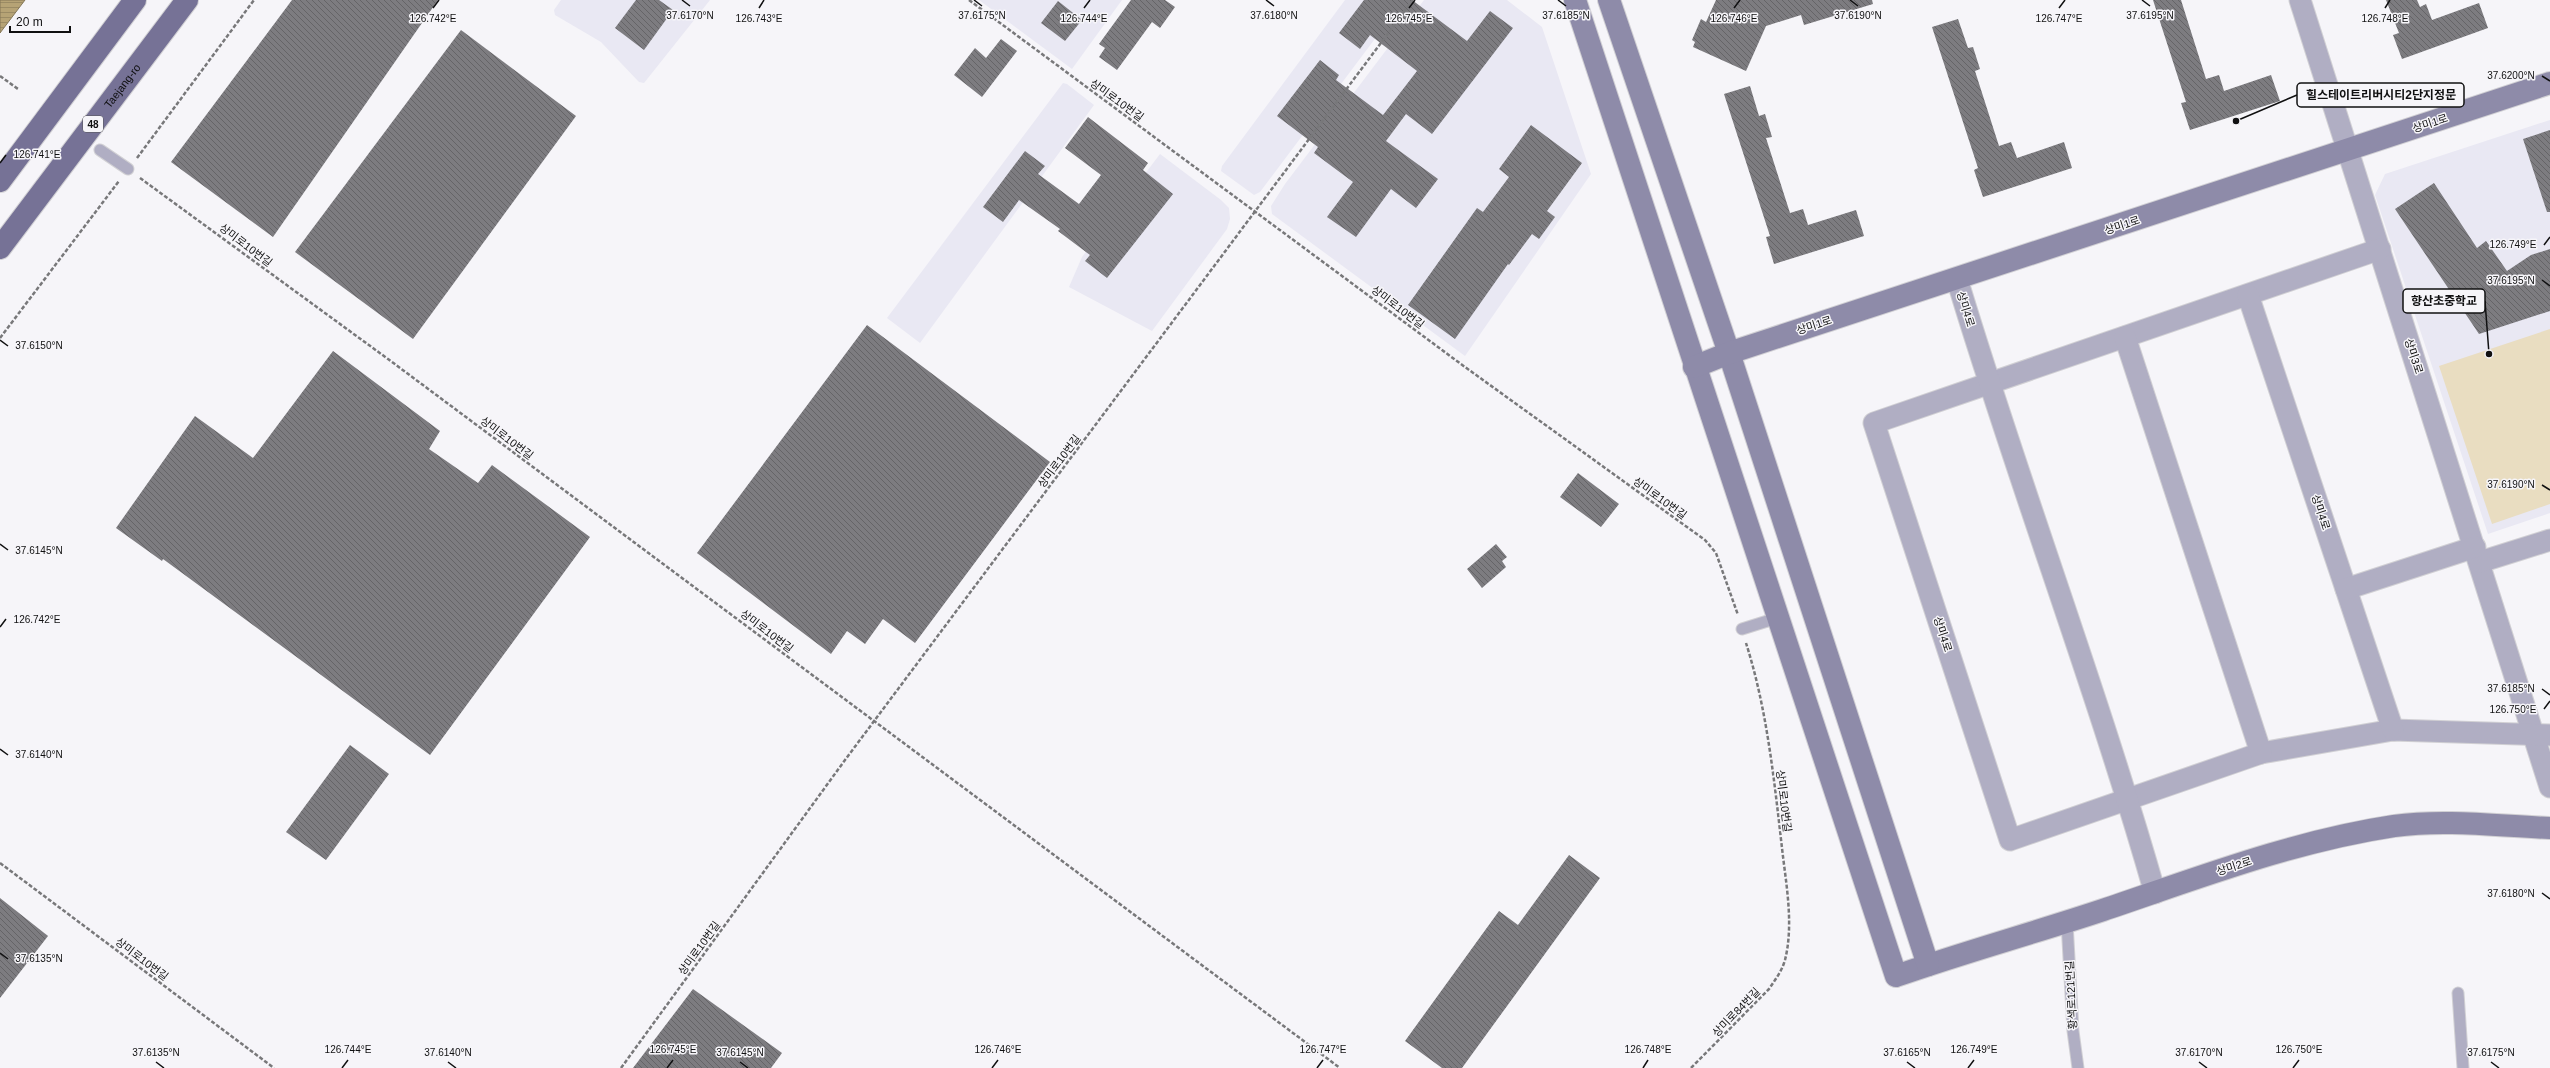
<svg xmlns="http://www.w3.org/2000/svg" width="2550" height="1068" viewBox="0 0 2550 1068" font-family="Arial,'Noto Sans KR',sans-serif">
  <defs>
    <pattern id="water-rules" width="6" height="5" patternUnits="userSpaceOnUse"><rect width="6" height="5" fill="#b6a375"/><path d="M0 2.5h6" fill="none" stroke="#9b8b64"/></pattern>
    <pattern id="building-back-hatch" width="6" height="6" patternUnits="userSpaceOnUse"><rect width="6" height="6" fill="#7d7c80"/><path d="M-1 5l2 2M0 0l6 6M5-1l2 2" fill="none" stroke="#656467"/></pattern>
  </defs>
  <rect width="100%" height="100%" fill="#f6f5f9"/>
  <g fill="#e9e8f3">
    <path d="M561,0h149l-66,83 -5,-1 -38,-40 -46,-27 -1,-5z"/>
    <path d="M979,0h143l-50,69z"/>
    <path d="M1345,0h59l-144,192 -6,3 -33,-24 1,-5z"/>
    <path d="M1424,0h83l35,27 49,147 -126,182 -193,-142 -1,-8 14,-22z"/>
    <path d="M1063,83l4,1 27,21 -174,238 -33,-25z"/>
    <path d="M2550,120v393l-62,21 -113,-339 10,-21z"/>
    <path d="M1160,154l61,46 8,8 1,11 -3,10 -75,102 -83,-44 13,-30z"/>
  </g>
  <path fill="#e9ddc1" d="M2550,329v175l-58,20 -53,-158z"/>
  <path fill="url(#water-rules)" stroke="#847757" d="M0,0h25l-25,33z"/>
  <g fill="url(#building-back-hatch)">
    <path d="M292,0h146l-165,237 -102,-75z"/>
    <path d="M636,0h23l14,10 -29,40 -29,-22z"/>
    <path d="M1131,0h34l10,7 -15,21 -8,-6 -35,48 -18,-13 6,-9 -6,-4z"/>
    <path d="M1364,0h48l55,41 23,-30 23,17 -81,106 -26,-20 -20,27 52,38 -22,29 -25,-19 -35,48 -29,-20 26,-35 -39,-29 4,-6 -41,-31 43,-56 19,15 -3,5 47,35 34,-44 -47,-36 -10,14 -21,-16z"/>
    <path d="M1716,0h156l1,4 -69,21 -3,-10 -35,11 -20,45 -53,-24 2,-5 -3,-2 9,-21 5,3z"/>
    <path d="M2153,0h28l25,79 13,-4 5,16 47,-16 9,26 -90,29 -9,-27 5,-1z"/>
    <path d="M2386,0h31l3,7 6,-3 6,16 47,-17 9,25 -86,31 -9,-24 6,-2z"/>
    <path d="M1058,1l24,19 -17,21 -24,-18z"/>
    <path d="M1958,19l10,29 5,-1 7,22 -5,2 24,75 12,-4 6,16 47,-16 8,26 -89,29 -9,-27 4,-2 -46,-141z"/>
    <path d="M461,30l115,86 -163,223 -118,-87z"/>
    <path d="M1001,39l16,12 -35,46 -28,-22 21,-27 11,10z"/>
    <path d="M1750,86l9,30 6,-2 7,23 -6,1 24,75 13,-4 5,16 48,-15 8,26 -90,28 -8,-27 4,-1 -46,-142z"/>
    <path d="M1088,117l60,46 -5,7 30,24 -66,84 -22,-17 5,-6 -32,-24 2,-2 -41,-29 -16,22 -20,-15 42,-56 20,15 -7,8 41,30 22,-29 -36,-27z"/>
    <path d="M1531,125l51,38 -35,48 8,6 -16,22 -7,-5 -23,31 -1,-1 -53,75 -47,-34 69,-97 6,4 26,-35 -10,-8z"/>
    <path d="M2550,130v82h-3l-24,-73z"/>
    <path d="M2434,183l43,65 9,-7 21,30 24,-16 19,-6v62l-71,23 -84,-125z"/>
    <path d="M867,325l183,137 -135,181 -32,-24 -18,25 -18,-13 -16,23 -134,-101z"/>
    <path d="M333,351l107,80 -11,18 49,34 14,-18 98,72 -160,218 -267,-196 -1,2 -46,-33 79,-112 58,42z"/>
    <path d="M1578,473l41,31 -18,23 -41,-30z"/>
    <path d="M1496,544l11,13 -5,4 4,6 -24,21 -15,-19z"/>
    <path d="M350,745l39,29 -63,86 -40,-28z"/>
    <path d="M1569,855l31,23 -138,190h-20l-37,-27 94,-130 19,14z"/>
    <path d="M0,898l48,38 -48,62z"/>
    <path d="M693,989l89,64 -11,15h-138z"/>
  </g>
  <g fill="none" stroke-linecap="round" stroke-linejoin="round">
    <defs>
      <g id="lane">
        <path d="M100,150l28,19"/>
        <path d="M1742,629l35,-11"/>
        <path d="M2067,922l6,109 5,37"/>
        <path d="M2458,993l5,75"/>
      </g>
      <g id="street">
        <path d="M2300,0l250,787"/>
        <path d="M2380,249l-506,174 136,417 251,-87 132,-23 157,5"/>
        <path d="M1957,279c62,206 139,407 198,614"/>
        <path d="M2248,295l145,435"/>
        <path d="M2125,337l136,416"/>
        <path d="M2480,562l70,-22"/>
        <path d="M2346,589l129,-42"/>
      </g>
      <g id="secondary">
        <path d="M1575,0l321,976c68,-24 138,-43 207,-66 95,-32 191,-69 291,-84 51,-7 105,0 156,2"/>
        <path d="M1609,0l120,353 199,612"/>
        <path d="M1694,367l35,-14 821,-270"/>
      </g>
      <g id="primary">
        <path d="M0,181l135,-181"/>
        <path id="s1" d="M0,248l187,-248"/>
      </g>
    </defs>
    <use href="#lane" stroke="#d1d0d4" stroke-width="13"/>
    <use href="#street" stroke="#d1d0d4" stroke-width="23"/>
    <use href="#secondary" stroke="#d1d0d4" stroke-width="24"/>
    <use href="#primary" stroke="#d1d0d4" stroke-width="24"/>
    <g stroke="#78787a" stroke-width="2.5" stroke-dasharray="4 2" stroke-linecap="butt">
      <path d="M969,0l496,367 240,173 11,13 22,62"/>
      <path d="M0,76l18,13"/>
      <path d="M137,158l117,-158"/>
      <path d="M140,178l248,181 952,709"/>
      <path d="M0,338l119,-157"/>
      <path d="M0,863l274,205"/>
      <path d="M621,1068l224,-308 568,-760"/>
      <path d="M1691,1068l78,-79c6,-9 13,-18 16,-29 9,-36 1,-76 -3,-112 -8,-69 -15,-139 -36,-205"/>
    </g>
    <use href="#lane" stroke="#b0aec3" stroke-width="11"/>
    <use href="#street" stroke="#b0aec3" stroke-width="21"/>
    <use href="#secondary" stroke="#8e8ba9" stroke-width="22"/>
    <use href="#primary" stroke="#767296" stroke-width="22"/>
  </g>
  <path fill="none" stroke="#101011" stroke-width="1.5" d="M682,0l8,6M974,0l8,6M1266,0l8,6M1558,0l8,6M1850,0l8,6M2142,0l8,6M433,8l6,-8M759,8l5,-8M1084,8l6,-8M1409,8l6,-8M1734,8l6,-8M2059,8l6,-8M2385,8l5,-8M2542,76l8,5M0,163l6,-8M2544,245l6,-8M2542,280l8,6M0,340l8,6M2542,485l8,5M0,544l8,6M0,627l6,-8M2542,689l8,6M2544,709l6,-8M0,749l8,6M2542,893l8,6M0,953l8,6M156,1062l8,6M448,1062l8,6M740,1062l8,6M1907,1062l8,6M2199,1062l8,6M2491,1062l8,6M342,1068l6,-8M667,1068l6,-8M992,1068l6,-8M1317,1068l6,-8M1643,1068l5,-8M1968,1068l6,-8M2293,1068l6,-8"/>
  <g text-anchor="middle" stroke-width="3" stroke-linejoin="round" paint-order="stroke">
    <rect fill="#f6f5f9" stroke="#555557" stroke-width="1" x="83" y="116" width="20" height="16" rx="3"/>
    <g font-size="10" font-weight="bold" fill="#101011">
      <text x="93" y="128">48</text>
    </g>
    <g font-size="11" fill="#101011" stroke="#f6f5f9">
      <text dy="4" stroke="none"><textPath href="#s1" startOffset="203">Taejang-ro</textPath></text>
      <text transform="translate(1117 100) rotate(36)" y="4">상미로10번길</text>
      <text transform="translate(2430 123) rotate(-18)" y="4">상미1로</text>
      <text transform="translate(2122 225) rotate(-18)" y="4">상미1로</text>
      <text transform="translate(246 245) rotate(37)" y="4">상미로10번길</text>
      <text transform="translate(1398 307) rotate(37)" y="4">상미로10번길</text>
      <text transform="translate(1966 309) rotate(73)" y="4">상미4로</text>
      <text transform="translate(1814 325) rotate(-18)" y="4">상미1로</text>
      <text transform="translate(2414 356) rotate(72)" y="4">상미3로</text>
      <text transform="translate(507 438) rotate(37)" y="4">상미로10번길</text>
      <text transform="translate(1059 461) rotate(-53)" y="4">상미로10번길</text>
      <text transform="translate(1660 498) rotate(36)" y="4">상미로10번길</text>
      <text transform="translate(2321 512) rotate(72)" y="4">상미4로</text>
      <text transform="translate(767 631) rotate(37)" y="4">상미로10번길</text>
      <text transform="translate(1943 634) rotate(72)" y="4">상미4로</text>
      <text transform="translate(1784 801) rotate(83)" y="4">상미로10번길</text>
      <text transform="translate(2234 866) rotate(-18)" y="4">상미2로</text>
      <text transform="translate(699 948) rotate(-54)" y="4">상미로10번길</text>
      <text transform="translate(142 959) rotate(37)" y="4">상미로10번길</text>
      <text transform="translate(2071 995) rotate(-93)" y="4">황색로121번길</text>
      <text transform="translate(1736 1012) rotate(-46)" y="4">상미로84번길</text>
    </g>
  </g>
  <g font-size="10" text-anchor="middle" fill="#101011" stroke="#f6f5f9" stroke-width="3" stroke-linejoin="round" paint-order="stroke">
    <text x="690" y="19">37.6170°N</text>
    <text x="1274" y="19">37.6180°N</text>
    <text x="1566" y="19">37.6185°N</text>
    <text x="1858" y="19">37.6190°N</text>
    <text x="2150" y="19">37.6195°N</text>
    <text x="982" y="19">37.6175°N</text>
    <text x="433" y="22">126.742°E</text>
    <text x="759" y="22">126.743°E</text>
    <text x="1084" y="22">126.744°E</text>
    <text x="1409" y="22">126.745°E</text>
    <text x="1734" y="22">126.746°E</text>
    <text x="2059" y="22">126.747°E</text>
    <text x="2385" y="22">126.748°E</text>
    <text x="2511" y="79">37.6200°N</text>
    <text x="37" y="158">126.741°E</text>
    <text x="2513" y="248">126.749°E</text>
    <text x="2511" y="284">37.6195°N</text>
    <text x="39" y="349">37.6150°N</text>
    <text x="2511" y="488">37.6190°N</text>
    <text x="39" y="554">37.6145°N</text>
    <text x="37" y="623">126.742°E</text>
    <text x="2511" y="692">37.6185°N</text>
    <text x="2513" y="713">126.750°E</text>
    <text x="39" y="758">37.6140°N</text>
    <text x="2511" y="897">37.6180°N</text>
    <text x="39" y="962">37.6135°N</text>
    <text x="348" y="1053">126.744°E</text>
    <text x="673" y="1053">126.745°E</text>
    <text x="998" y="1053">126.746°E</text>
    <text x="1323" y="1053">126.747°E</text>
    <text x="1648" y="1053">126.748°E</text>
    <text x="1974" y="1053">126.749°E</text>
    <text x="2299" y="1053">126.750°E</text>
    <text x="156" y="1056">37.6135°N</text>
    <text x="448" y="1056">37.6140°N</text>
    <text x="740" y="1056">37.6145°N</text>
    <text x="1907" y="1056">37.6165°N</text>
    <text x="2199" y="1056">37.6170°N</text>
    <text x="2491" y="1056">37.6175°N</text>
  </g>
  <path fill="none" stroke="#101011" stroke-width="1.5" d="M2236 121L2297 95M2489 354L2485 301"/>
  <g fill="#101011" stroke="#f6f5f9" stroke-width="1.5">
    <circle cx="2236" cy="121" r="4"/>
    <circle cx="2489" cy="354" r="4"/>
  </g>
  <g fill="#f6f5f9" stroke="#101011" stroke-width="1.5">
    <rect x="2297" y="83" width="167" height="24" rx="4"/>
    <rect x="2403" y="289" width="82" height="24" rx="4"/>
  </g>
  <g font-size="12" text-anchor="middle" font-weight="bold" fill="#101011">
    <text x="2381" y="99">힐스테이트리버시티2단지정문</text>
    <text x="2444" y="305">향산초중학교</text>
  </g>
  <path d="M10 26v6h60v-6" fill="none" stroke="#101011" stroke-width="2"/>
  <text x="16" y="26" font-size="12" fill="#101011" stroke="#f6f5f9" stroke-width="3" paint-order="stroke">20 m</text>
</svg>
